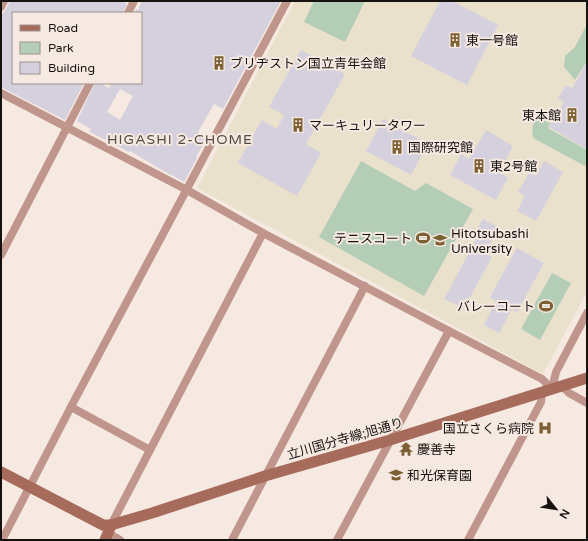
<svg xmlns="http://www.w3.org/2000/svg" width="588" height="541" viewBox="0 0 588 541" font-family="'Varela Round','Noto Sans JP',sans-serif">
  <rect width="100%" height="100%" fill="#f6e9e1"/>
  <path fill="#eae1cc" d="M295,1h292v291l-44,82 -346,-186z"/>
  <g fill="#b4cdb7">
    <path d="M314,1h51l-20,41 -41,-20z"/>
    <path d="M587,24v37l-12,19 -11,-13 1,-11 10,-9z"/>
    <path d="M543,116l9,4 -4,8 39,22v17l-54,-29c-1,-12 -2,-17 10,-22z"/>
    <path d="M361,161l54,30 11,-8 47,26 -49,87 -105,-59z"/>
    <path d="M552,273l19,10 -31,57 -19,-11z"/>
  </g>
  <g fill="#d4d0dd" fill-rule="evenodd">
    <path d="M10,1h112l5,3 -4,9h-110v70h71l-19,37 -64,-33v-71l5,-7z"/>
    <path d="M142,1h139l-58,108 -9,-5 -16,28 9,6 -11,19 1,1 -13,24 -14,-8v1l-3,-2 -37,-22 -1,1 -39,-20 1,-3 -14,-8 18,-38h5l9,5 2,-4 -2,-1h32v-70h-7l2,-4 2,1zM120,89l13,7 -13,24 -13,-8z"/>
    <path d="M440,1h12l46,24 -31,60 -56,-29z"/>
    <path d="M301,50l44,24 -39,70 15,9 -24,43 -59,-33 24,-43 15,9 7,-14 -15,-8z"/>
    <path d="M587,62v87l-38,-22 15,-25 -6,-3 8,-14 6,3z"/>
    <path d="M383,119l45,25 -17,31 -45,-24z"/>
    <path d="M486,130l27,16 -14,26 9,6 -12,22 -46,-25 11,-21 8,5z"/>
    <path d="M544,161l19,11 -27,49 -19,-10 8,-15 -7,-4 11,-19 7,3z"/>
    <path d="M483,219l16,9 -15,25 8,4 -28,51 -20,-9 32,-59 -4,-2z"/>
    <path d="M517,248l27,15 -27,49 -5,-3 -13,24 -15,-8 12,-24 -6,-4z"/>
  </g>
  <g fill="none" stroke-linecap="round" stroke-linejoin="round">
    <g stroke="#c0958b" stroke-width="8">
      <path d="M1,7l3,-6"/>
      <path d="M128,13l6,-12"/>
      <path d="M1,93l186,97 76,43 186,98 93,48 10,10"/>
      <path d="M1,255l89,-172"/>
      <path d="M562,386l7,7 18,10"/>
      <path d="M552,389l4,-17 31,-59"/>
      <path d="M71,407l79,43"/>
      <path d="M111,525l152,-292"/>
      <path d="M108,533l12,7"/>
      <path d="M2,540l72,-139 213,-400"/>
      <path d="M232,540l133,-254"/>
      <path d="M337,540l112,-209"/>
      <path d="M468,540l73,-138 1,-10"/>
    </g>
    <g stroke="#a76b5c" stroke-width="11">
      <path d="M1,472l102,53h8l41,-12 113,-37 125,-36 197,-62"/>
      <path d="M105,540l3,-7 3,-8"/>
    </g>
  </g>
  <defs>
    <symbol id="building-bare" viewBox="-9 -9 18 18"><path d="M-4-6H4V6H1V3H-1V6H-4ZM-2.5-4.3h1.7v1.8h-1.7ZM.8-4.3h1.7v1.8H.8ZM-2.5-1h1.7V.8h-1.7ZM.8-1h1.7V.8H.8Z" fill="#7c6033" stroke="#f6e9e1" stroke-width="2.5" paint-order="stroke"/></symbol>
    <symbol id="stadium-bare" viewBox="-9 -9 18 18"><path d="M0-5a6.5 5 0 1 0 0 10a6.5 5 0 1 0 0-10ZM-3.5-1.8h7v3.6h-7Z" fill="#7c6033" stroke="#f6e9e1" stroke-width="2.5" paint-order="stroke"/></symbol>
    <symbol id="university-bare" viewBox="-9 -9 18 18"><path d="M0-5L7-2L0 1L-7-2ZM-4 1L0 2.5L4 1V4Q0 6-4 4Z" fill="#7c6033" stroke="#f6e9e1" stroke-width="2.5" paint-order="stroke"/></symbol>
    <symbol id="hospital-bare" viewBox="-9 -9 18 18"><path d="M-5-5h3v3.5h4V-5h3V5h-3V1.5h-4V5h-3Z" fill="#7c6033" stroke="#f6e9e1" stroke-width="2.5" paint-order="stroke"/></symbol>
    <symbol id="temple-bare" viewBox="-9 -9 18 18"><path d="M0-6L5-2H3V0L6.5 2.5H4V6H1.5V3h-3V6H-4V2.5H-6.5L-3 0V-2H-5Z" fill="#7c6033" stroke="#f6e9e1" stroke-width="2.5" paint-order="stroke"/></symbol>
    <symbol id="school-bare" viewBox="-9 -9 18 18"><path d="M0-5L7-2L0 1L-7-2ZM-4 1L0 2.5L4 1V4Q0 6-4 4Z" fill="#7c6033" stroke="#f6e9e1" stroke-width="2.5" paint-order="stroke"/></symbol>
  </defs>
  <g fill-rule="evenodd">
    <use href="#building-bare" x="445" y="30" width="20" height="20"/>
    <use href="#building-bare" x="209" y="53" width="20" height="20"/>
    <use href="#building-bare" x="562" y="105" width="20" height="20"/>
    <use href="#building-bare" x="288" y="115" width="20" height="20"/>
    <use href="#building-bare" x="387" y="137" width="20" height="20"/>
    <use href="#building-bare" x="469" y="156" width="20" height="20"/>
    <use href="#stadium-bare" x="413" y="228" width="20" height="20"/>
    <use href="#university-bare" x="430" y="230" width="20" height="20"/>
    <use href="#stadium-bare" x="536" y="296" width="20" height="20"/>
    <use href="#hospital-bare" x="535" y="418" width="20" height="20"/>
    <use href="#temple-bare" x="396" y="439" width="20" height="20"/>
    <use href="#school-bare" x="386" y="465" width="20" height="20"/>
  </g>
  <g text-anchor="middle" stroke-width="4" stroke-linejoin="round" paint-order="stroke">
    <g font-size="13" fill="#15110e" stroke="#f6e9e1" text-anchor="start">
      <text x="466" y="45">東一号館</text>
      <text x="230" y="68">ブリヂストン国立青年会館</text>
      <text x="561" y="120" text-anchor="end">東本館</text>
      <text x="309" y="130">マーキュリータワー</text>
      <text x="408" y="152">国際研究館</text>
      <text x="490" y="171">東2号館</text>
      <text x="451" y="238">Hitotsubashi<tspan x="451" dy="15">University</tspan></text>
      <text x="412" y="243" text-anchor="end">テニスコート</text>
      <text x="535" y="311" text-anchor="end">バレーコート</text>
      <text x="534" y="433" text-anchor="end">国立さくら病院</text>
      <text x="417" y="454">慶善寺</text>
      <text x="407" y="480">和光保育園</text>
    </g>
    <g font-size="13" fill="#15110e" stroke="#f6e9e1">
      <text transform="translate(345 438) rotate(-16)" y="5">立川国分寺線;旭通り</text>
    </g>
    <g font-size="14" letter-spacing="1" fill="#554a44" stroke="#f6e9e1">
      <text x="180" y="144">HIGASHI 2-CHOME</text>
    </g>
  </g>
  <rect width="588" height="541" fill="none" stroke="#15110e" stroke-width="4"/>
  <rect x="12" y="12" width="130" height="72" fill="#f6e9e1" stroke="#9c938d"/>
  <rect x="20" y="25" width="20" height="6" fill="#a76b5c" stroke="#9c938d"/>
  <text x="48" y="32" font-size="12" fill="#15110e">Road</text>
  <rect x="20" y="42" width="20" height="12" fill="#b4cdb7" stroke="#9c938d"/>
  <text x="48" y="52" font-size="12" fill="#15110e">Park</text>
  <rect x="20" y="62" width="20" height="12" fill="#d4d0dd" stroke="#9c938d"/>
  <text x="48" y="72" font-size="12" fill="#15110e">Building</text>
  <g transform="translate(556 509) rotate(120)" stroke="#f6e9e1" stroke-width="3" paint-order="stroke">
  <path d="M0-3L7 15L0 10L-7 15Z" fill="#15110e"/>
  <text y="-6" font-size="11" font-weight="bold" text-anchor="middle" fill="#15110e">N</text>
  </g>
</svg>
